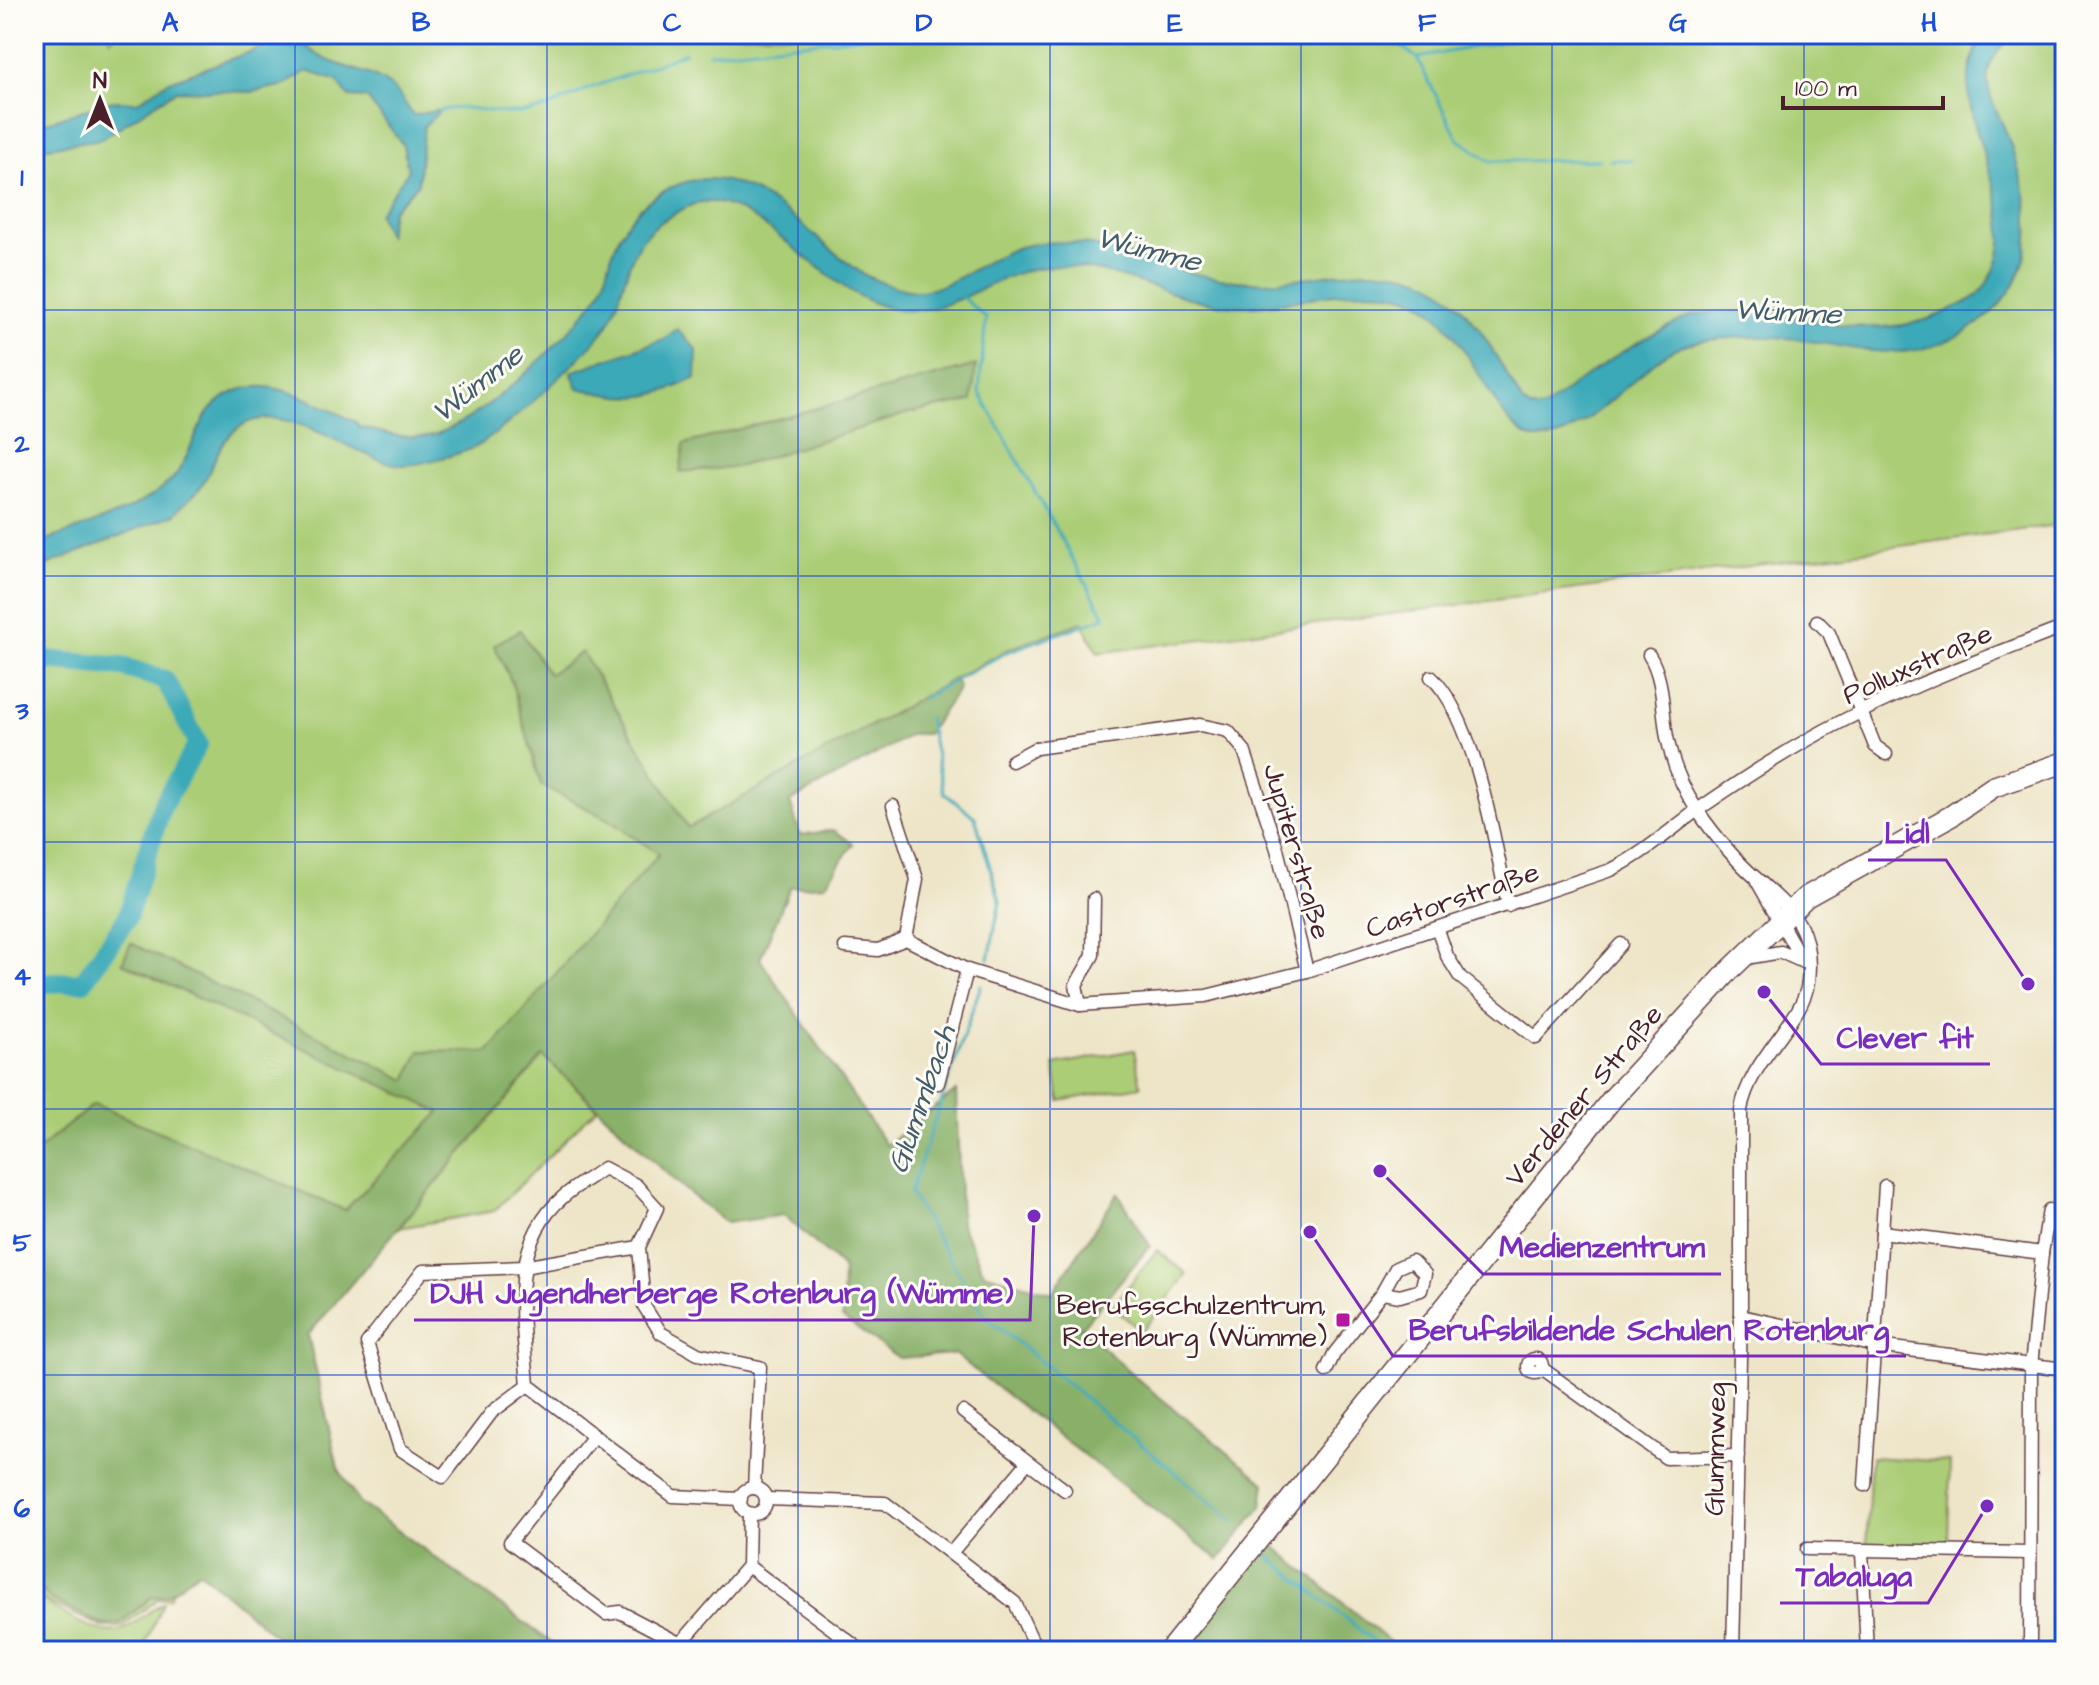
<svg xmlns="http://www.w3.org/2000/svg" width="2099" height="1685" viewBox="0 0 2099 1685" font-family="'Architects Daughter',sans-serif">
  <rect width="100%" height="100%" fill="#fdfcf7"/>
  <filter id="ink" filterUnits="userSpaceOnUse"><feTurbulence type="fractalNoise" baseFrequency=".0125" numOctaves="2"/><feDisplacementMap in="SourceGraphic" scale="16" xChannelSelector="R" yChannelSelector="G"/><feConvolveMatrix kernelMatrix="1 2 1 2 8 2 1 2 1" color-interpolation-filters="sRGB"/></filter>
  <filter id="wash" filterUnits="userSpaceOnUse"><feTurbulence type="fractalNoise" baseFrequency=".006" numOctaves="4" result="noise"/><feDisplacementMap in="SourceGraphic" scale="32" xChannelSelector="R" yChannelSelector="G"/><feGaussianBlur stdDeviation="1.8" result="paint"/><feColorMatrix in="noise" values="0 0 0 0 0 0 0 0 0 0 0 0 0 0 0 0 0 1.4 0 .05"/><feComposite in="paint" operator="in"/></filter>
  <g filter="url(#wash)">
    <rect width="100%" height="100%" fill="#eee5c8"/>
    <g fill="#abcd76" stroke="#7a7650" stroke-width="2">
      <path d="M34,34h73l4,5 6,-5h1948v490l-967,129 -16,-31 -76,28 -318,178 -387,454 -131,316 -12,1 -37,28h-19l-56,-26 -12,-15z"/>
      <path d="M1134,1050l7,36 -81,15 -6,-36z"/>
      <path d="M543,1055l54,53 -103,103 -95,17z"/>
      <path d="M1157,1250l30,24 -45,57 -30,-24z"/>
      <path d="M1871,1457l79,5 -2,85 -82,1z"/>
      <path d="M34,1594c20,14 68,49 92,34 13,-7 24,-18 37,-25l-21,48h-108z"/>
    </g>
    <g fill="#88b067" stroke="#696849" stroke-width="2">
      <path d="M976,365l-4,36 -63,12 -172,54 -57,5 4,-28z"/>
      <path d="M520,630l29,44 33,-22 106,176 266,-149 5,9 -32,46h-15l-122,68 10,33 34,-5 19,14 -28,41 -35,2 -30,72 126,186 70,-54 5,133 23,49 68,20 66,-100 32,53 -69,82 60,54 124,101 -3,23 -43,54 -265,-206 -55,4 -57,-40 1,-50 -59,-53 -58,8 -50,-41 -133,-126 -235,279 30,133 21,34 204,149h-270l-94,-80 -32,24 -15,2 -32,26 -17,2 -54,-27 -15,-16v-429l60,-49 251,106 95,-98 -318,-149 9,-20 275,137 14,-29 68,1 171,-198 -55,-37 -63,-32 -29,-102 -18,-38z"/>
      <path d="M1262,1536l139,115h-231z"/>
    </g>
    <g fill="#3aa9b8" stroke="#426472" stroke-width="2">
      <path d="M1986,34h29c-12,11 -25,23 -27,40 -3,19 11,40 18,58 26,69 42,140 -26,190 -64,46 -109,28 -178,18 -24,-4 -49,-3 -74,-2 -20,2 -42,3 -59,14 -36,22 -88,90 -132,87 -44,-4 -69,-123 -129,-142 -61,-19 -122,16 -184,8 -62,-7 -114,-44 -179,-38 -55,6 -95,53 -152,42 -66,-12 -132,-113 -191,-107 -12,2 -23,9 -33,15 -45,24 -40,66 -59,104 -13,25 -110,114 -135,126 -12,6 -59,19 -72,18 -51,-3 -125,-78 -172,-31 -15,15 -19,37 -31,54 -7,10 -18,15 -25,26l-141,56v-25c41,-16 108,-34 138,-66 17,-18 25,-55 39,-70 43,-47 99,-8 145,13l3,5c23,5 46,13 69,9 49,-9 143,-100 171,-142 6,-9 8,-22 11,-33 9,-33 28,-58 60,-73 74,-36 132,43 186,81 15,11 34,17 52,21 34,8 80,-36 116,-44 79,-18 148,34 226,36 61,3 137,-32 192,8 37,27 58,74 81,113l9,6h11c40,-32 80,-61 127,-83 8,-4 18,-11 27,-12 93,-15 169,41 257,-6 8,-4 20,-8 26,-15 69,-83 -55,-184 6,-259z"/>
      <path d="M303,43c29,29 62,21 91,46 7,6 13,18 19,26l28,-5 -17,16 -6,58 -26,26 -4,26 -10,-22 30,-43 -5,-26 -36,-47 -18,-1 -12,-16 -30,-10 -22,14 -33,7 -75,-2 -76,49 -67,10v-23l78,-25 25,1 30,-20 105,-38z"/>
      <path d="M677,329l20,21 -1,28c-47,23 -68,23 -118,10l-7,-16 93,-33z"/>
    </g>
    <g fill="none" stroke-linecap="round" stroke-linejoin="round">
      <g stroke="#3aa9b8" stroke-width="3">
        <path d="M1384,34l33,24 125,-24"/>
        <path d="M709,53l179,-19"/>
        <path d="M1417,58l41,81 32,22 109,-1"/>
        <path d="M439,111c28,-8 51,3 79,2 32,-1 48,-16 75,-26 33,-12 61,-21 92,-35"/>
        <path d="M1610,160h22"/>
        <path d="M923,698l84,-46 98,-35 -126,-226 7,-73 -24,-21"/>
        <path d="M928,718l16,75 31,24 25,84 -11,58"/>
        <path d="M981,985l-71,208 74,122 250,206"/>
        <path d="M1262,1551l124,100"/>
      </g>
      <path stroke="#3aa9b8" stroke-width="20" d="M34,659l89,8 42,13 33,64 -36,62 -35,112 -44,64 -49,1"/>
    </g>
  </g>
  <g filter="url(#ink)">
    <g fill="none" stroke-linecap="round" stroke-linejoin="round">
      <defs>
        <g id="street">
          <path d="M1817,621l12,12 46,113 11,8"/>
          <path d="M1649,655c15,23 13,56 18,82 5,25 16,52 30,73 16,23 39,51 60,69 37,33 57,50 51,103 -4,39 -59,77 -67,128v206l-8,335"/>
          <path d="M1431,677c44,39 65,171 77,229"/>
          <path d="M1012,761l24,-13 164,-23 28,6 16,19 33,99 30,122"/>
          <path d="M893,806l24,73 -11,60 61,31 113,35 126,-9 101,-25 304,-101c32,-16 57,-38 85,-59 26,-18 54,-37 81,-53 90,-56 190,-94 288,-131"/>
          <path d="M1757,881l46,81"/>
          <path d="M1438,930l9,26 13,21 76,61 85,-94"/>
          <path d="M845,947l33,3 28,-11"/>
          <path d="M1746,958l35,-6 20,9"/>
          <path d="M1080,1005l-4,-20 17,-30 1,-56"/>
          <path d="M938,1083l29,-113"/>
          <path d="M1882,1232l3,-46"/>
          <path d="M2042,1253l7,-43"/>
          <path d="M1741,1316l135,30 189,23"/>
          <circle cx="1535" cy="1366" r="7"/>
          <path d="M1543,1369l123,89 72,-2"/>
          <path d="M1326,1371l8,-17 48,-61 14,-25 16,-7 13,13 -4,16 -21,6 -18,-3"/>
          <path d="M528,1385l-36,27 -49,65 -43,-28 -33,-106 56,-72 100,-4 116,-20"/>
          <path d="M963,1412l102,78"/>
          <path d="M594,1436l-84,106 96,72 14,-2 74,39"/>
          <path d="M1865,1485l17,-253 160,21 -11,114 -1,284"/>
          <circle cx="753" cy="1501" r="13"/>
          <path d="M741,1499l-68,-3 -145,-111c-5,-65 -21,-140 35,-188 12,-11 27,-19 41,-29l32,17 21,23 -18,39 5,59 17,27 37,21 62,13 -6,121"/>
          <path d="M766,1499l119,4 130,100 22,48"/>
          <path d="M1807,1549l221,4"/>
          <path d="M1862,1552l5,99"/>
          <path d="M951,1553l76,-90"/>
          <path d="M748,1566l114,85"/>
          <path d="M682,1642l66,-76 1,-53"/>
        </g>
        <path id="primary" d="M1169,1651l443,-552 118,-129 76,-73 145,-81 42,-29 72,-25"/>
      </defs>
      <use href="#street" stroke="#633d43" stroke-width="15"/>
      <use href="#primary" stroke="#633d43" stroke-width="23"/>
      <use href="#street" stroke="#fff" stroke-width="12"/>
      <use href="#primary" stroke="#fff" stroke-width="20"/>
    </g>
  </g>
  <path fill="none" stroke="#1d4ed8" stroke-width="2" stroke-opacity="0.55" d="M295,34v1617M547,34v1617M798,34v1617M1050,34v1617M1301,34v1617M1552,34v1617M1804,34v1617M34,310h2031M34,576h2031M34,842h2031M34,1109h2031M34,1375h2031"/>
  <rect fill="#b5179e" stroke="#fdfcf7" stroke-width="3" x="1335" y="1312" width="16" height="16" rx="4"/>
  <g text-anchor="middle" stroke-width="6" stroke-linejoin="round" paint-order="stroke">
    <g font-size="28" fill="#4a1f2b" stroke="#fdfcf7">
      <text transform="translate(1917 663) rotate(-24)" y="10">Polluxstraße</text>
      <text transform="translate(1298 851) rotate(74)" y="10">Jupiterstraße</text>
      <text transform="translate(1452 899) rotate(-19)" y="10">Castorstraße</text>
      <text transform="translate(1583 1095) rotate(-50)" y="10">Verdener Straße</text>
      <text transform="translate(1714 1449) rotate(-89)" y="10">Glummweg</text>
    </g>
    <g font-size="28" fill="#4a1f2b" stroke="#fdfcf7" text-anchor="end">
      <text x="1327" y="1314">Berufsschulzentrum,<tspan x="1327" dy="32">Rotenburg (Wümme)</tspan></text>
    </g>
    <g font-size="30" font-style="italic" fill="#435d6a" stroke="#fdfcf7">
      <text transform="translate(1149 249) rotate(14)" y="10">Wümme</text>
      <text transform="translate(1788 311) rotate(3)" y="10">Wümme</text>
      <text transform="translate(477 383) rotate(-38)" y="10">Wümme</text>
      <text transform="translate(921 1099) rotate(-71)" y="10">Glummbach</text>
    </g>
  </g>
  <path fill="none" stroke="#7b2cbf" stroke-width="3" d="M2028 984L1946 860H1868M1764 992L1821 1064H1990M1380 1171L1483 1274H1721M1034 1216L1030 1320H414M1310 1232L1393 1356H1906M1987 1506L1928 1603H1780"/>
  <g fill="#7b2cbf" stroke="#fdfcf7" stroke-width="3">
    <circle cx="2028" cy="984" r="8"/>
    <circle cx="1764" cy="992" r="8"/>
    <circle cx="1380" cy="1171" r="8"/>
    <circle cx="1034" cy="1216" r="8"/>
    <circle cx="1310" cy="1232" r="8"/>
    <circle cx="1987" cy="1506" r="8"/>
  </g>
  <g font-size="30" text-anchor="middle" font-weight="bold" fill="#7b2cbf" stroke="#fdfcf7" stroke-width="6" stroke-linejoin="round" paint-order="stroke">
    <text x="1907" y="843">Lidl</text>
    <text x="1905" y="1048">Clever fit</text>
    <text x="1602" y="1257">Medienzentrum</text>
    <text x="722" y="1303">DJH Jugendherberge Rotenburg (Wümme)</text>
    <text x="1649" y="1340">Berufsbildende Schulen Rotenburg</text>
    <text x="1854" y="1586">Tabaluga</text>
  </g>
  <rect width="2099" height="1685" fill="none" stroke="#fdfcf7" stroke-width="88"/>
  <g transform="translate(100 100)" stroke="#fdfcf7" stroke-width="6" paint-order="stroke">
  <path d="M0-6L14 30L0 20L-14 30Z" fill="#4a1f2b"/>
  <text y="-12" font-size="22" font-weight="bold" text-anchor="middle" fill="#4a1f2b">N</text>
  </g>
  <path d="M1783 96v12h160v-12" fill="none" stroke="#4a1f2b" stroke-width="4"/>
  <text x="1795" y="96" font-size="24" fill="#4a1f2b" stroke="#fdfcf7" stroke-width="6" paint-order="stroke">100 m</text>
  <rect x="44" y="44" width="2011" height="1597" fill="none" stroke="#1d4ed8" stroke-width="3"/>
  <g font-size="26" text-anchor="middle" font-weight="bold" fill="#1d4ed8">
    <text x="170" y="31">A</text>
    <text x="421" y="31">B</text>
    <text x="672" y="31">C</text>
    <text x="924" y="31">D</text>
    <text x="1175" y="31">E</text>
    <text x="1427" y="31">F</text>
    <text x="1678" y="31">G</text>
    <text x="1929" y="31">H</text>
    <text x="22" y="186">1</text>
    <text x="22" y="452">2</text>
    <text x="22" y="719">3</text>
    <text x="22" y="985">4</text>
    <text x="22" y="1251">5</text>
    <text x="22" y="1517">6</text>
  </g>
</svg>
